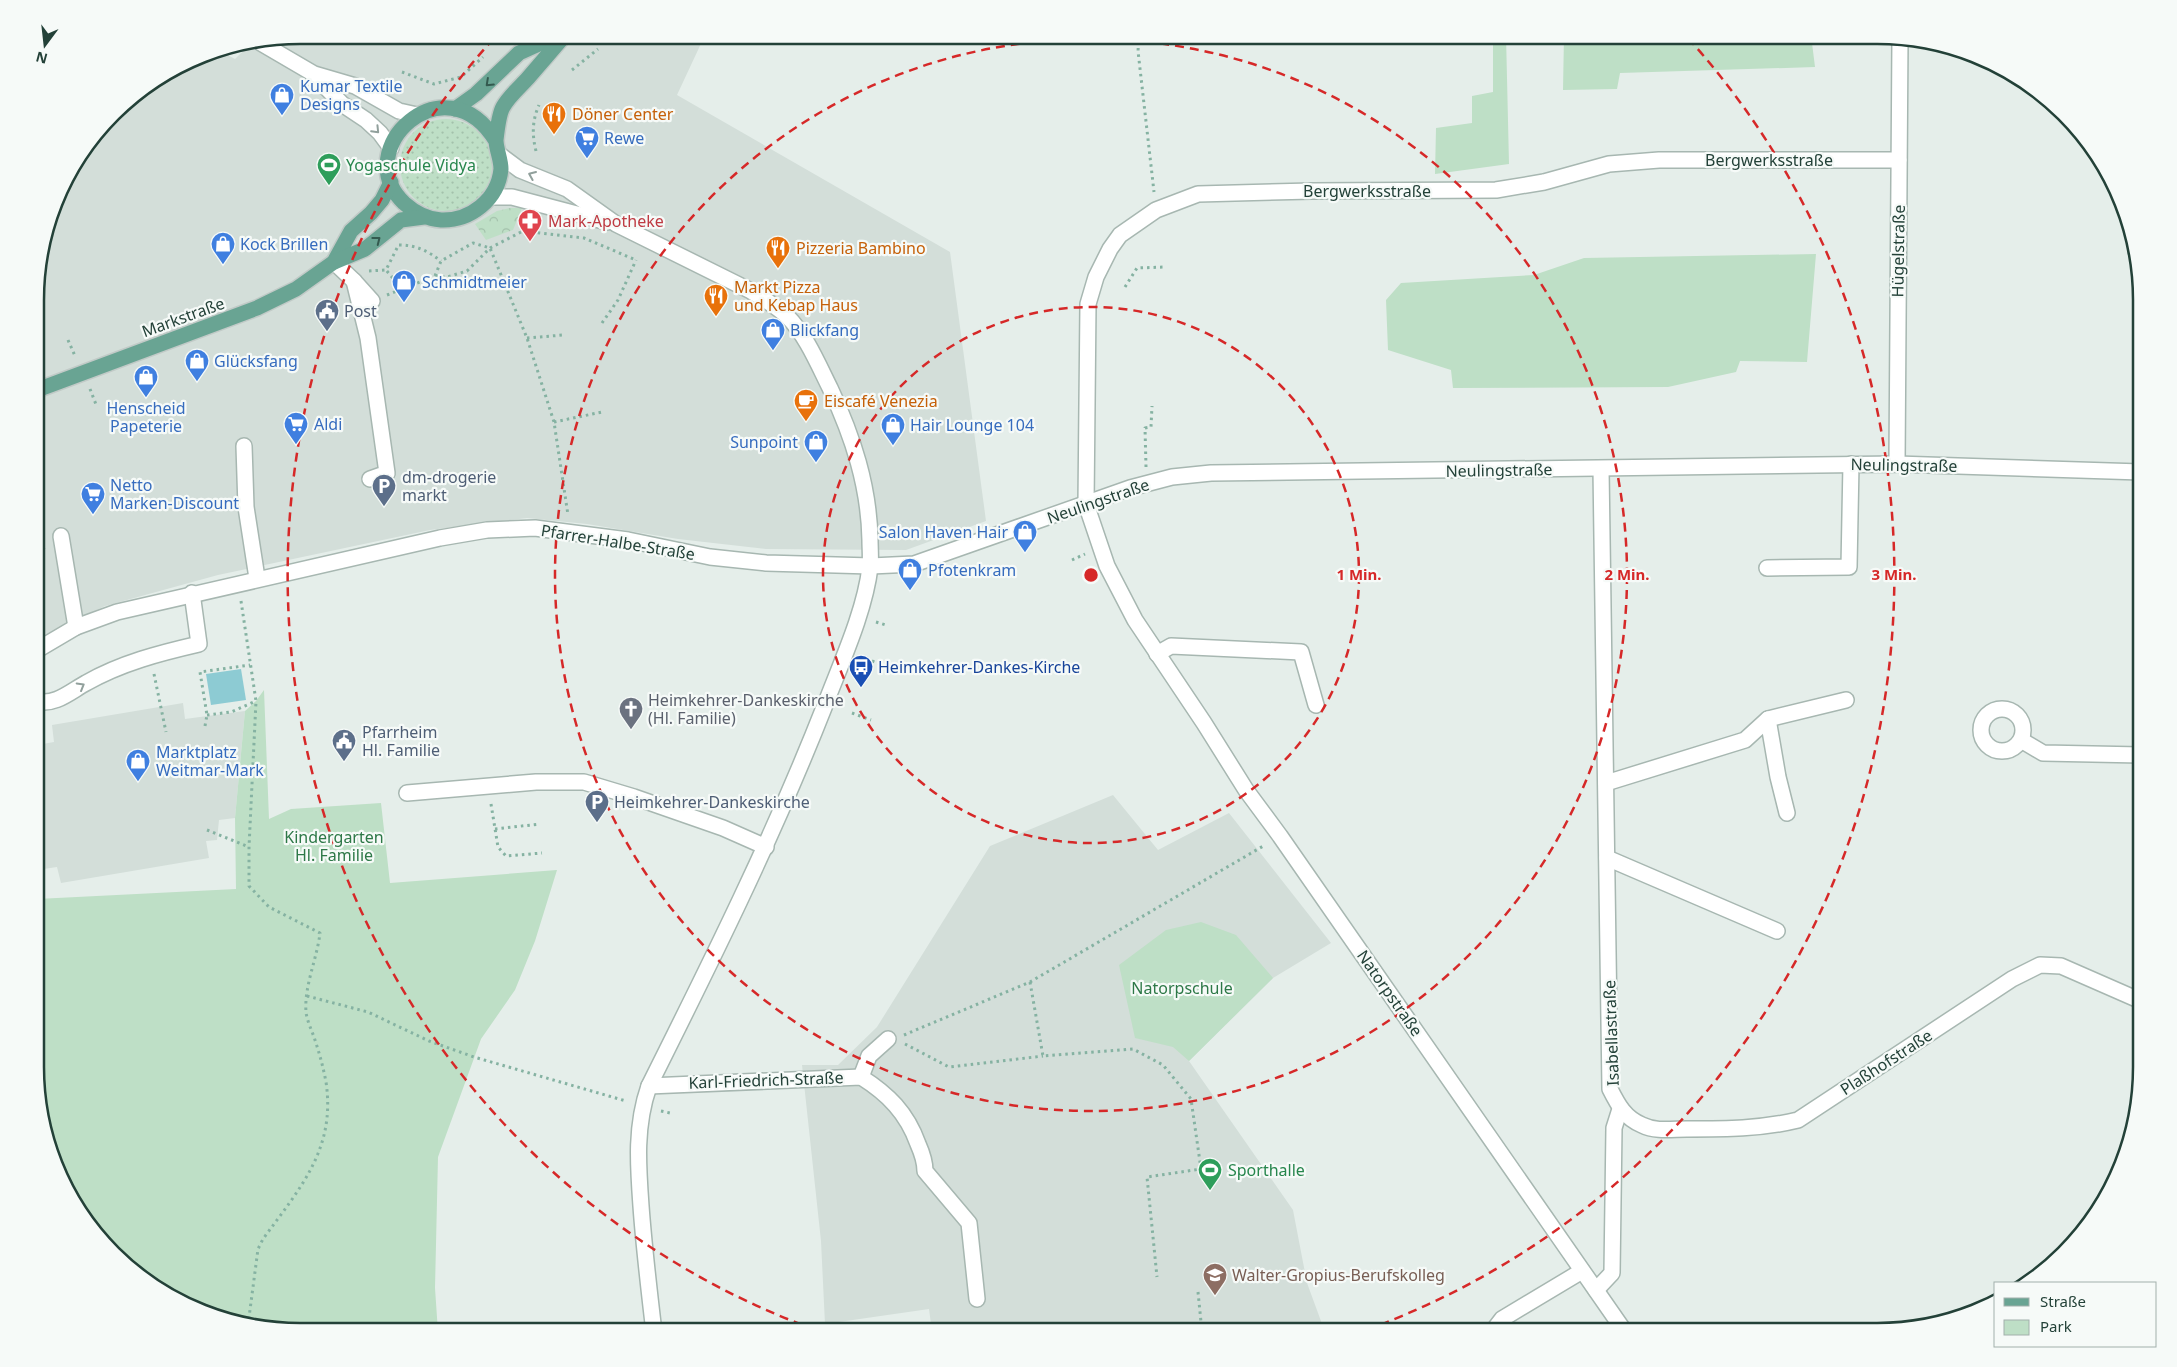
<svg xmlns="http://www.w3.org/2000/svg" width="2177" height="1367" viewBox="0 0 2177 1367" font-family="'Noto Sans',sans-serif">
  <defs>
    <pattern id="grass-dots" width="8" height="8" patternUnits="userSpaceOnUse" patternTransform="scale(1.25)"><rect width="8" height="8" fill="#bedfc6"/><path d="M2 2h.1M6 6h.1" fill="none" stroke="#a3c1ab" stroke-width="1.8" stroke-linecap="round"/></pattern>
    <pattern id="forest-crowns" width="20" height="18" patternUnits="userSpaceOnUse" patternTransform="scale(1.25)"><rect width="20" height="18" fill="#bedfc6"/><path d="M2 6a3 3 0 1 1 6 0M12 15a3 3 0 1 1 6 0" fill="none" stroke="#a3c1ab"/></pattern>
  </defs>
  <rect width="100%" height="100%" fill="#e5eeea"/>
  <g fill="#d3ded9">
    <path d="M300,35h405l-28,60 273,157 36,269 -80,29 -140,-1 -88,-10 -91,-15 -60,-6 -97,12 -212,45 -113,31 -68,33v-374l25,-83 63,-81 74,-46 21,-4 15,8 14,-14z"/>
    <path d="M183,703l2,16 60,-8 -10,107 -16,2 -2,20 -11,1 3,17 -148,25 -4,-16 -20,3v-125l17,-3 -2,-17z"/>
    <path d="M1113,795l45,55 71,-37 102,130 -58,35 -84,83 104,149 14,73 18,49h-393l-3,-23 -104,15 -4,-83 -19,-176h36l39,-38 113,-181z"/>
  </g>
  <circle fill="url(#grass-dots)" cx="446" cy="165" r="46"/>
  <path fill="url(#forest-crowns)" d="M510,208h12l-9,22 -27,10 -11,-16 22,-13z"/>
  <g fill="#bedfc6">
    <path d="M1420,35h86l3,129 -74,10 1,-46 36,-5v-27l21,-4v-48h-73z"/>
    <path d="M1564,35h247l4,32 -195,6 -3,16 -54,1z"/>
    <path d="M1816,254l-9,108 -67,-1 -4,11 -68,15 -215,1 -2,-18 -63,-20 -2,-50 15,-17 133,-8 50,-17z"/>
    <path d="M264,690l5,129 22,-10 90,-6 9,80 167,-13 -22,71 -20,49 -34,49 -43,118 -3,131 3,44h-139l-68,-9 -78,-35 -26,-22 -1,-4 -6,-2 -8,-6 -41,-54 -34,-98v-203l199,-10 -1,-71 10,-107 11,-10z"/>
    <path d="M1201,922l35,13 37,43 -84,83 -16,-14 -38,-9 -16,-73 47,-35z"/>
  </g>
  <path fill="#8dcbd3" d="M241,669l5,31 -35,5 -5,-31z"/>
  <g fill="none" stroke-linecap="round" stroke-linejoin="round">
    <defs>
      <g id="minor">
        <path d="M261,43l53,31 41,12 44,25 18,4"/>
        <path d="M315,76l27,28 24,16 14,13 11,15"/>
        <path d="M500,155l20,15 47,19 49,35 135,67c13,8 25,15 36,25 19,19 31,48 43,72 23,49 39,98 40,152 0,9 1,18 0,27 -5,44 -29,96 -45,138 -51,130 -113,255 -176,381 -14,40 -11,79 -8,120 3,42 8,84 13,126"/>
        <path d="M490,197h22l95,25"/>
        <path d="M2136,248v3"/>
        <path d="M334,262l20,19 18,20"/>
        <path d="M354,281l14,57 19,135 -17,6"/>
        <path d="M244,446l2,61 11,71"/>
        <path d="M1897,464l3,-426"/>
        <path d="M1601,469l9,620c8,16 15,29 32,36 14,7 30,4 45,4 38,0 74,0 111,-9l214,-141 28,-14 21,1 80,35"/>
        <path d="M61,536l15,91"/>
        <path d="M1767,568l82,-1 2,-103"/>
        <path d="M37,650l39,-23 41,-15 323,-74 47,-8 48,-2 93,12 82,17 56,6 105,3 43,-2 216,-76 42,-11 39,-4 686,-9 244,8"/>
        <path d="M1157,654l14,-8 130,6 15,53"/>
        <path d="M37,701c18,5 34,-10 49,-18 35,-20 74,-30 113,-39l-7,-51"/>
        <circle cx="2002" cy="730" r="21"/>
        <path d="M1768,719l10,58 9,36"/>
        <path d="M2021,740l22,13 98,2"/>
        <path d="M1606,783l139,-43 23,-21 78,-19"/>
        <path d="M407,793l129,-11h48l50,15 89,31 43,19"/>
        <path d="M1607,858l170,73"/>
        <path d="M861,1077l8,-21 19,-17"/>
        <path d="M649,1086l212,-9c27,17 46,36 57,67 4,9 7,17 7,27l44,52 8,76"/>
        <path d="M1596,1290l16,-17 2,-145 6,-19"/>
        <path d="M1492,1332l10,-13 80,-48"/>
        <path d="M1625,1332l-345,-496 -34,-46 -42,-67 -69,-103 -28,-54 -21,-62 2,-200 8,-27 14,-28 10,-14 36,-25 42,-16 114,-3 184,-1 48,-8 65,-18 50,-4h240"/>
      </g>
      <g id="major">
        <path d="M455,109l21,-15 43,-41 40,-18"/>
        <path d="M496,141c-51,-83 -148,9 -92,62 10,9 23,16 37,17 29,1 57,-20 60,-51 0,-10 -5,-20 -5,-29 1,-9 3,-26 7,-33 6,-11 17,-20 25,-29 12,-14 25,-29 37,-43"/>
        <path d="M334,262l17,-31 20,-18 11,-13 9,-18"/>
        <path d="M37,390l220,-82 39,-19 38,-27 31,-13 36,-29 23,-3"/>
      </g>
    </defs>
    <use href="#minor" stroke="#a7b7b1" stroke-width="18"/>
    <use href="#major" stroke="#c1cac7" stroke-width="18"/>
    <g stroke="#85b2a2" stroke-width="3" stroke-dasharray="2.5 4" stroke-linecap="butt">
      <path d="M1139,35l-1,16 16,141"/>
      <path d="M572,70l26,-21"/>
      <path d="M402,72l32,12 27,-7 22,-20"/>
      <path d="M536,151c-4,-16 -4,-30 3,-46"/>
      <path d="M523,231l4,-11"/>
      <path d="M399,245c17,0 29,6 42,16"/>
      <path d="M397,248l-11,22 16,19 4,8"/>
      <path d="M369,271l17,-1"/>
      <path d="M435,276l6,-15 32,-18 17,5 37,90 27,84 14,93"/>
      <path d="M1125,287l12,-19 27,-1"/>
      <path d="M387,295l48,-19 12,1 20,-6 23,-23 33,-17 61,7 52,22"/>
      <path d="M602,323l16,-23 18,-40"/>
      <path d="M527,338l36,-3"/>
      <path d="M68,340l7,16"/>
      <path d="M90,389l7,18"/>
      <path d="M554,422l48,-10"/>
      <path d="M1146,467l-1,-39 6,-1 1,-21"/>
      <path d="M37,545l8,5"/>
      <path d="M1072,560l13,-6"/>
      <path d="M241,601l15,100 -7,146v39l20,21 51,26c-3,26 -16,53 -14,79 1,8 5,17 8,25 5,15 9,29 12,45 10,67 -26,106 -63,157l-5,10 -10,76"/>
      <path d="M876,622l10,3"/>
      <path d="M872,661l14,5"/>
      <path d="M154,674l12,58"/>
      <path d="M852,713l19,7"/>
      <path d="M207,715l24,-3 25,-11"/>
      <path d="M205,726l2,-11 -7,-43 50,-7"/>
      <path d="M491,804l7,43 8,9 36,-3"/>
      <path d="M495,829l45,-5"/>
      <path d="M207,830l42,17"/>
      <path d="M1030,982l13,74 90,-7 30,16 28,34 10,70 -54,8 10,100"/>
      <path d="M307,996l61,16 61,29 45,16 152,44"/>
      <path d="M904,1035l126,-53 235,-137"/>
      <path d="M905,1044l44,23 94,-11"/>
      <path d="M661,1111l9,2"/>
      <path d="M1198,1292l4,40"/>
    </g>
    <use href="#minor" stroke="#fff" stroke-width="15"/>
    <use href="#major" stroke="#69a493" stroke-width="15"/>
  </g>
  <defs><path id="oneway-chevron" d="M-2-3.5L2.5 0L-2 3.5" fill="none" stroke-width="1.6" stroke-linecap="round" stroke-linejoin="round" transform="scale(1.25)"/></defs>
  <g stroke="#345a4f">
    <use href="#oneway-chevron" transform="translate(489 83) rotate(137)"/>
    <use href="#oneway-chevron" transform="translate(377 240) rotate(-38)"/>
  </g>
  <g stroke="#91a09c">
    <use href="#oneway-chevron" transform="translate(376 130) rotate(46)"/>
    <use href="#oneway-chevron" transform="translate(532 175) rotate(-157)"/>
    <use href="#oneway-chevron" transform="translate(81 686) rotate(-30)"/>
  </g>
  <g fill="none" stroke="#d62828" stroke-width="2.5" stroke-dasharray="9 6">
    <circle cx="1091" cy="575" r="268"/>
    <circle cx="1091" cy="575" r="536"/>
    <path d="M816 1330A803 803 0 0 1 494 38M1688 38A803 803 0 0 1 1366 1330"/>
  </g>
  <defs>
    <symbol id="shop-pin" viewBox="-11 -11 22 30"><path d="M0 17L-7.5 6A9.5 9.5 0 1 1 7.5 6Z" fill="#3f7fe0" stroke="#f6faf8"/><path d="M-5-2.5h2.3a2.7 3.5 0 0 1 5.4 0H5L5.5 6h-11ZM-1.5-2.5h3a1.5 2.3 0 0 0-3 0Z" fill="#fff"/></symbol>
    <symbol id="restaurant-pin" viewBox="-11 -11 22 30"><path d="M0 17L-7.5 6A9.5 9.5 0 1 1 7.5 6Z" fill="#e8710a" stroke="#f6faf8"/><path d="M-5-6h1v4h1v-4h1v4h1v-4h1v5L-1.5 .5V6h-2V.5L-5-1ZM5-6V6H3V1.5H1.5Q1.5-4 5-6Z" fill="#fff"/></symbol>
    <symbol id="supermarket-pin" viewBox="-11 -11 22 30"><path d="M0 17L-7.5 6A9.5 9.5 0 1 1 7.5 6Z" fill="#3f7fe0" stroke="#f6faf8"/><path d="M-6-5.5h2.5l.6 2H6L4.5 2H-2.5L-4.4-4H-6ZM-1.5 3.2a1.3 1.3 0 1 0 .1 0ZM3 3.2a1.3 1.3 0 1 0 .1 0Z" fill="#fff"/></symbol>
    <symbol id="stadium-pin" viewBox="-11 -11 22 30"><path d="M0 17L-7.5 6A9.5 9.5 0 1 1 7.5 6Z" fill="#2e9e5b" stroke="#f6faf8"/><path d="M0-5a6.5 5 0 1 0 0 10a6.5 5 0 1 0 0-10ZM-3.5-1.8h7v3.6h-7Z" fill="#fff"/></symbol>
    <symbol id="pharmacy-pin" viewBox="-11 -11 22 30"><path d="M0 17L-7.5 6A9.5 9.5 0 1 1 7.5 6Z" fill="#e0444e" stroke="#f6faf8"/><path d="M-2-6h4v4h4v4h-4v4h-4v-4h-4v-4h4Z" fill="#fff"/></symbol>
    <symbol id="civic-pin" viewBox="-11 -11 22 30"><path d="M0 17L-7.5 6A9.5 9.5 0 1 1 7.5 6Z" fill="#5c6f8a" stroke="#f6faf8"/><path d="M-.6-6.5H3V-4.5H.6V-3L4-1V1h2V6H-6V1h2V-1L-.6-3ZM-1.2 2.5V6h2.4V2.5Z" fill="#fff"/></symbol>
    <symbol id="cafe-pin" viewBox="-11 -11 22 30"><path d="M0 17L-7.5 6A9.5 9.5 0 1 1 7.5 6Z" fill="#e8710a" stroke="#f6faf8"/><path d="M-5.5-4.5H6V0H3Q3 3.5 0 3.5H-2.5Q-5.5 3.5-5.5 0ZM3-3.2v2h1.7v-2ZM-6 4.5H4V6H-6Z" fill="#fff"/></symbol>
    <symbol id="parking-pin" viewBox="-11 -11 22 30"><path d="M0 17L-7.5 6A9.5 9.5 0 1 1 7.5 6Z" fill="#5c6f8a" stroke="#f6faf8"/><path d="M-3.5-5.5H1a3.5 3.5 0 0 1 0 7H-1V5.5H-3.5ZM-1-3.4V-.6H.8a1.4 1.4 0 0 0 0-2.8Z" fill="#fff"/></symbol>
    <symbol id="bus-pin" viewBox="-11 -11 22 30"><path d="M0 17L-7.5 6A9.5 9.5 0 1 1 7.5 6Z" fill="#1a4fb4" stroke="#f6faf8"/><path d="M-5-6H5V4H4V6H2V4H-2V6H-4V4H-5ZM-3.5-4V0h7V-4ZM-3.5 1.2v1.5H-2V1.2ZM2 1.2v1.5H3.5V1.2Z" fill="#fff"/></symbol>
    <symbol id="church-pin" viewBox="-11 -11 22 30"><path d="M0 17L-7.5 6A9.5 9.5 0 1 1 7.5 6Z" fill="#6b7280" stroke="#f6faf8"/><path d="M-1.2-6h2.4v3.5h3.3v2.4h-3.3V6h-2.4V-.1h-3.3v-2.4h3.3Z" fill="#fff"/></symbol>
    <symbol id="school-pin" viewBox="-11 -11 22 30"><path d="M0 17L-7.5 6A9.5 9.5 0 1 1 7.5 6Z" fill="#8d6e63" stroke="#f6faf8"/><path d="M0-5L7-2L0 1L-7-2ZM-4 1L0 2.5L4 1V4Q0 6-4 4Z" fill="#fff"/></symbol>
  </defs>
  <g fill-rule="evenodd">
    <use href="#shop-pin" x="268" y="81" width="28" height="38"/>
    <use href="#restaurant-pin" x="540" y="100" width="28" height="38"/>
    <use href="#supermarket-pin" x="573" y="124" width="28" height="38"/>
    <use href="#stadium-pin" x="315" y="151" width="28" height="38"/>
    <use href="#pharmacy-pin" x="516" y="207" width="28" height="38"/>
    <use href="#shop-pin" x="209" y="230" width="28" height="38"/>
    <use href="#restaurant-pin" x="764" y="234" width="28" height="38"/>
    <use href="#shop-pin" x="390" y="268" width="28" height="38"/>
    <use href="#restaurant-pin" x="702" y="282" width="28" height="38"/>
    <use href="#civic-pin" x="313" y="297" width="28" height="38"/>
    <use href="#shop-pin" x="759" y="316" width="28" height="38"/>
    <use href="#shop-pin" x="183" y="347" width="28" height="38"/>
    <use href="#shop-pin" x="132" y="363" width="28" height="38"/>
    <use href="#cafe-pin" x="792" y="387" width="28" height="38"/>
    <use href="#supermarket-pin" x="282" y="410" width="28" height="38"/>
    <use href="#shop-pin" x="879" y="411" width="28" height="38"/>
    <use href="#shop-pin" x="802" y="428" width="28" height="38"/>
    <use href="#parking-pin" x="370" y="472" width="28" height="38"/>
    <use href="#supermarket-pin" x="79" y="480" width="28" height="38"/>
    <use href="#shop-pin" x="1011" y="518" width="28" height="38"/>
    <use href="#shop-pin" x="896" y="556" width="28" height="38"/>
    <use href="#bus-pin" x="847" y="653" width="28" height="38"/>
    <use href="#church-pin" x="617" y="695" width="28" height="38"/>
    <use href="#civic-pin" x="330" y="727" width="28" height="38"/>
    <use href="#shop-pin" x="124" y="747" width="28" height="38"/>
    <use href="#parking-pin" x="583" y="788" width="28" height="38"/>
    <use href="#stadium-pin" x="1196" y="1156" width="28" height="38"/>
    <use href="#school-pin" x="1201" y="1261" width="28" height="38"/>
  </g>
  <g text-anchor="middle" stroke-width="4.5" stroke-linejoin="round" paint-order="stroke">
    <g font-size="16" fill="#366cbe" stroke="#f6faf8" text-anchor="start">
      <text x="300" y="92">Kumar Textile<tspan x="300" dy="18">Designs</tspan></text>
      <text x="604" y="144">Rewe</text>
      <text x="240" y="250">Kock Brillen</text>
      <text x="422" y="288">Schmidtmeier</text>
      <text x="790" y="336">Blickfang</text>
      <text x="214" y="367">Glücksfang</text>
      <text x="146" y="414" text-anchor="middle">Henscheid<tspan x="146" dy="18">Papeterie</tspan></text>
      <text x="314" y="430">Aldi</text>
      <text x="910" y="431">Hair Lounge 104</text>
      <text x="798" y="448" text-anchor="end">Sunpoint</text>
      <text x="110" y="491">Netto<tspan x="110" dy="18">Marken-Discount</tspan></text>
      <text x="1008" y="538" text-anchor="end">Salon Haven Hair</text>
      <text x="928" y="576">Pfotenkram</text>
      <text x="156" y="758">Marktplatz<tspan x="156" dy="18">Weitmar-Mark</tspan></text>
    </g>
    <g font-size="16" fill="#c56008" stroke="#f6faf8" text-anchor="start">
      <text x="572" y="120">Döner Center</text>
      <text x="796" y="254">Pizzeria Bambino</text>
      <text x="734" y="293">Markt Pizza<tspan x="734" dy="18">und Kebap Haus</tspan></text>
      <text x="824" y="407">Eiscafé Venezia</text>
    </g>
    <g font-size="16" fill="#234138" stroke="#f6faf8">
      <text x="1769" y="166">Bergwerksstraße</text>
      <text x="1367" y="197">Bergwerksstraße</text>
      <text transform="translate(1898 251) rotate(-89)" y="6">Hügelstraße</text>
      <text transform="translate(183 317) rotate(-20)" y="6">Markstraße</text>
      <text transform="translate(1904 465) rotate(1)" y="6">Neulingstraße</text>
      <text transform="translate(1499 470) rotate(-1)" y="6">Neulingstraße</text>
      <text transform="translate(1098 501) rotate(-19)" y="6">Neulingstraße</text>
      <text transform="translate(618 542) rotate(9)" y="6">Pfarrer-Halbe-Straße</text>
      <text transform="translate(1390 993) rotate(55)" y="6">Natorpstraße</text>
      <text transform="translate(1611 1033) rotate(-92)" y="6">Isabellastraße</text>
      <text transform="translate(1886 1062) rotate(-33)" y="6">Plaßhofstraße</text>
      <text transform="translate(766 1080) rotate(-2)" y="6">Karl-Friedrich-Straße</text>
    </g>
    <g font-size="16" fill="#27864d" stroke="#f6faf8" text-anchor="start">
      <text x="346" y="171">Yogaschule Vidya</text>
      <text x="1228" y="1176">Sporthalle</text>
    </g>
    <g font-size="16" fill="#be3a42" stroke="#f6faf8" text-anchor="start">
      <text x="548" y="227">Mark-Apotheke</text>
    </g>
    <g font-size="16" fill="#4e5e75" stroke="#f6faf8" text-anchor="start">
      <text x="344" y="317">Post</text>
      <text x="402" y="483">dm-drogerie<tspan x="402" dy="18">markt</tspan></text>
      <text x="362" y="738">Pfarrheim<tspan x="362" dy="18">Hl. Familie</tspan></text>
      <text x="614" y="808">Heimkehrer-Dankeskirche</text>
    </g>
    <g font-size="16" fill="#164399" stroke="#f6faf8" text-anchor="start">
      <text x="878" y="673">Heimkehrer-Dankes-Kirche</text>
    </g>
    <g font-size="16" fill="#5b616d" stroke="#f6faf8" text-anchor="start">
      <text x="648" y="706">Heimkehrer-Dankeskirche<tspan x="648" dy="18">(Hl. Familie)</tspan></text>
    </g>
    <g font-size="16" fill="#2d7847" stroke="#f6faf8">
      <text x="334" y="843">Kindergarten<tspan x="334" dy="18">Hl. Familie</tspan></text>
      <text x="1182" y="994">Natorpschule</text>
    </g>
    <g font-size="16" fill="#785e54" stroke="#f6faf8" text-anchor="start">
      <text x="1232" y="1281">Walter-Gropius-Berufskolleg</text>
    </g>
  </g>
  <path d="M0 0H2177V1367H0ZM300 44H1877A256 256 0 0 1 2133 300V1067A256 256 0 0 1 1877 1323H300A256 256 0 0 1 44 1067V300A256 256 0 0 1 300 44Z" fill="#f6faf8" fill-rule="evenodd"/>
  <path fill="none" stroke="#234138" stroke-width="2.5" d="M300 44H1877A256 256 0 0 1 2133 300V1067A256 256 0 0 1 1877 1323H300A256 256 0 0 1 44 1067V300A256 256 0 0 1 300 44Z"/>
  <circle cx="1091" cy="575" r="8" fill="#d62828" stroke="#f6faf8" stroke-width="2.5"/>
  <g font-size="15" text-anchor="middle" font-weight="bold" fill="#d62828" stroke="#f6faf8" stroke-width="4.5" stroke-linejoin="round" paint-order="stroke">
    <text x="1359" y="580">1 Min.</text>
    <text x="1627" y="580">2 Min.</text>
    <text x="1894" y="580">3 Min.</text>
  </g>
  <rect x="1994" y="1282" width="162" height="65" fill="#f6faf8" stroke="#a2b0ab"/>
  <rect x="2004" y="1298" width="25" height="8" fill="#69a493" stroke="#a2b0ab"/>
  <text x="2040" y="1307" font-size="15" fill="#234138">Straße</text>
  <rect x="2004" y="1320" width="25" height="15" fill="#bedfc6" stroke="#a2b0ab"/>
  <text x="2040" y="1332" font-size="15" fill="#234138">Park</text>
  <g transform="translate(45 45) rotate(195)" stroke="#f6faf8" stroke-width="4" paint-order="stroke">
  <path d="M0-4L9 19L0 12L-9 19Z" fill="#234138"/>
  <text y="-8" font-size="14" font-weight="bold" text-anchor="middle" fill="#234138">N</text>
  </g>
</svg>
